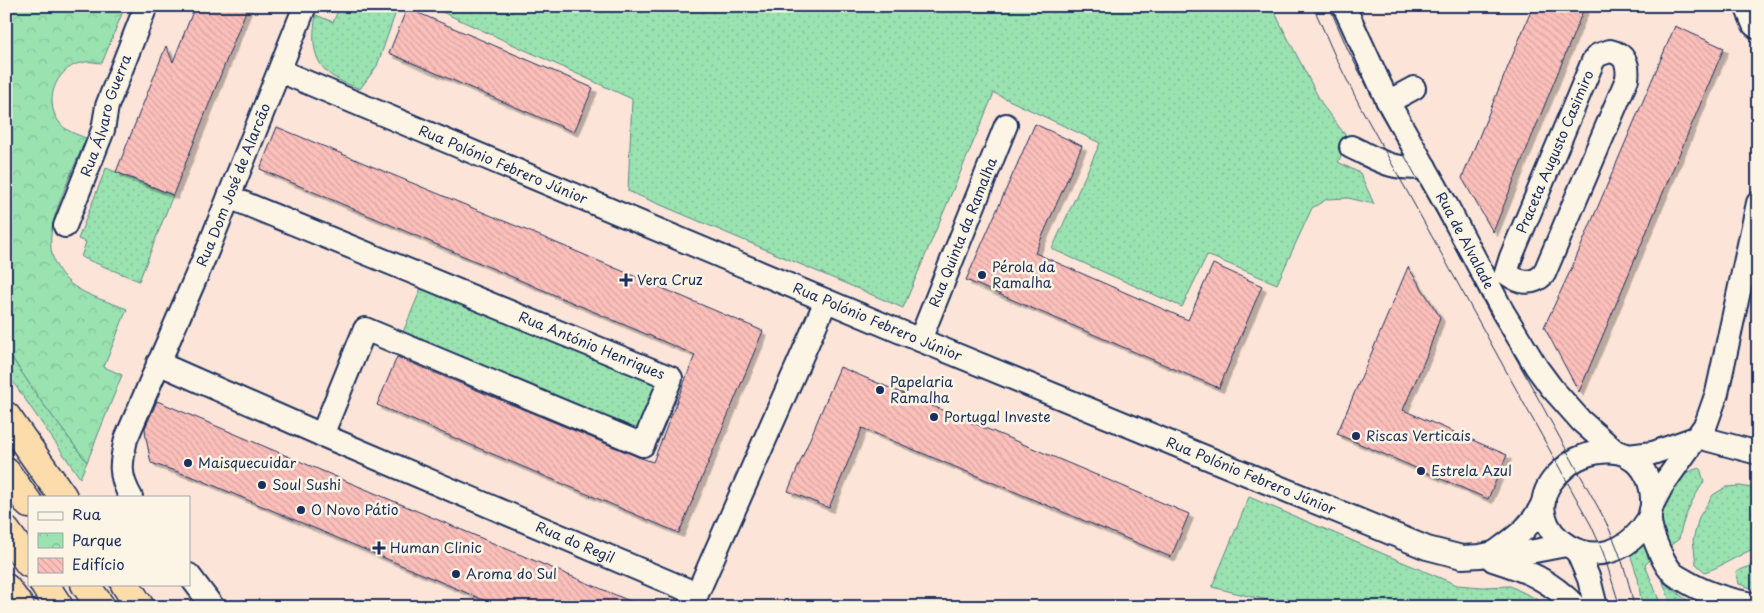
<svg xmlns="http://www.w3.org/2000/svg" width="1764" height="613" viewBox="0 0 1764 613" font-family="'Playpen Sans',sans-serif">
  <defs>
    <pattern id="grass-dots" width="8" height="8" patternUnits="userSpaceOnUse" patternTransform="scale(1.25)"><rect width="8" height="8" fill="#9ae2b0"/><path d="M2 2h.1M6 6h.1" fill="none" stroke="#84c29a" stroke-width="1.8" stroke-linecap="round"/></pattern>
    <pattern id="park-crowns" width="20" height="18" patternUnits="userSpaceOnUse" patternTransform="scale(1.25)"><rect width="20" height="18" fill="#9ae2b0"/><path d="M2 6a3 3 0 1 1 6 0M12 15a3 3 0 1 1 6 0" fill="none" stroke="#84c29a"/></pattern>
    <pattern id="building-back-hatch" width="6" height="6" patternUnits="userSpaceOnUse" patternTransform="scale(1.25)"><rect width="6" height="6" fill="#fcbfba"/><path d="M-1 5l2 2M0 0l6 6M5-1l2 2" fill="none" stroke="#d7a4a2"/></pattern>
    <filter id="shadow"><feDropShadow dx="4.5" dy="4.5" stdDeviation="0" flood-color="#0004"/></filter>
  </defs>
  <rect width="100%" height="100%" fill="#fce5d8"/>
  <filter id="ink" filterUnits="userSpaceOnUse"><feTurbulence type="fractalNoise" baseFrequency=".02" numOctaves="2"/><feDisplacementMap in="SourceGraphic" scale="10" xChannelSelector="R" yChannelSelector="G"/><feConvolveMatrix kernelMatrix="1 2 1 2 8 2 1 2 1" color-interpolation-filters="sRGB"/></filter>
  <g filter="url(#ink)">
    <g fill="url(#grass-dots)" stroke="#5a8887">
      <path d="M340,6h58l-21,60 -17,23c-9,-4 -20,-7 -28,-13 -21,-15 -20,-39 -16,-61l17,7z"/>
      <path d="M429,6h844l6,15 44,85 27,35 -12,21 22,11 14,31 -26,-6 -21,1 -15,9 -35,76 -70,-29 -25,52 -130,-58 48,-106 -106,-50 -91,215 -275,-117 4,-92z"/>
      <path d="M106,168l67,27 -34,86 -58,-24 5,-15 -8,-3z"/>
      <path d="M422,286l237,97 -21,52 -237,-98z"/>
      <path d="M6,349l35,52 46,61 -7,16 -74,-106z"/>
      <path d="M1700,468l4,14c-13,19 -21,36 -25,57l-12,9c-2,-5 -7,-12 -7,-18 -2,-18 15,-49 29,-58 3,-2 7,-3 11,-4z"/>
      <path d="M1740,486l18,3v58c-18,7 -35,19 -53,25l-9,-8 -3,-24 6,-23 14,-22 13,-8z"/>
      <path d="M1249,497l208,88 25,2 28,-1 27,13 8,8h-237l-56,-10 -40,-10z"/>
      <path d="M1646,541l6,17 -7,7 17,42h-20l-4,-29 -8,-24z"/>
      <path d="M1758,562v28l-19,-6 -3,-12z"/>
      <path d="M1663,582l25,19 22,6h-38z"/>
    </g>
    <path fill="url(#park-crowns)" stroke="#5a8887" d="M6,6h119l-23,57c-5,0 -11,-2 -16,-1 -28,2 -44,37 -27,60 6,9 17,12 27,16 -7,17 -14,33 -21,50 -13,34 -27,67 6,96 15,12 39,18 56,25l-23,58 18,8 -35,87 -46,-61 -35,-52z"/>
    <g fill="url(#building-back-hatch)" stroke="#1b2f5e" filter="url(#shadow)">
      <path d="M195,6h53l-75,189 -57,-23 50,-126 7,16z"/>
      <path d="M1533,6h52l-92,226 -31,-54z"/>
      <path d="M407,8l186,80 -19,44 -185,-79z"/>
      <path d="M1675,26l49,22 -145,344 -35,-65 29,-62z"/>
      <path d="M1035,124l47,22 -47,107 153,67 25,-56 49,22 -43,102 -253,-108z"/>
      <path d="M277,127l256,106 230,98 -84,202 -302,-128 20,-48 241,100 15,5 42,-107 -435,-186z"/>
      <path d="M1408,267l32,50 -11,33 -26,60 104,45 -19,44 -151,-65z"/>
      <path d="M840,367l349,147 -18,43 -309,-129 -33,80 -41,-17z"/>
      <path d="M157,401l487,206h-144l-304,-129 -45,-15 -5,-25 -1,-10z"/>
    </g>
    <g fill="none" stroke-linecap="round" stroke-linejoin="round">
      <defs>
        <g id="street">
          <path id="s1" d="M1344,6l44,96 60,106 55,104 34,56 14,19 30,34 35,31"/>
          <path d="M1746,6l8,19 4,3"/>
          <path d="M1610,51c15,3 19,13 17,28l-83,195c-12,12 -25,9 -38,-1l5,-16 82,-196 5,-6z"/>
          <path id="s2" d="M280,71l640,269 507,208 35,9 18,-1 14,-3 25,1 47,-9"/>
          <path d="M1388,102l26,-14"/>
          <path d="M1351,147c28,13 41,24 74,20"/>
          <path id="s3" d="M229,197l442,181 -28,67 -278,-116 -43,106"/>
          <path id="s4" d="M65,226l38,-96 4,-24 39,-100"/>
          <path id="s5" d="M920,340l86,-215"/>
          <path id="s6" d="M158,363l164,72 375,159 129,-293"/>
          <path d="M1698,437l60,16"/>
          <path d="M1628,456l25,-3 45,-16"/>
          <path id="s7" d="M131,497c-13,-22 -10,-35 -5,-58l82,-190 97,-243"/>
          <path d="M1652,505l10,-19 44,-62 11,-31 41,-190"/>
          <path d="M1650,516c-46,82 -141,11 -94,-40 6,-6 13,-13 21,-17 14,-7 36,-11 51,-3 17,9 25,29 24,48 0,4 -2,7 -2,11 -1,10 4,24 8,33 4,9 8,19 16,26 3,3 9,5 13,8 22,13 45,19 71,23"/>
          <path d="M1577,551l12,28 7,28"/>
          <path d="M1494,553c22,-16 38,-26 50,-52"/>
          <path d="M1493,560c35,11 57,20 83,47"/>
          <path d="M189,575l24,32"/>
        </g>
        <g id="highway">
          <path d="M6,416l57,81"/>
          <path d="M6,472l23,32"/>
          <path d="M6,531l23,32"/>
          <path d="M44,584l15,23"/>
          <path d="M85,584l16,23"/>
          <path d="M125,584l15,23"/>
          <path d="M6,588l14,19"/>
        </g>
      </defs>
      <use href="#street" stroke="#1b2f5e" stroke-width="26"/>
      <use href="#highway" stroke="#1b2f5e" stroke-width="31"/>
      <use href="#street" stroke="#fcf5e5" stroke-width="22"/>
      <use href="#highway" stroke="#fddcac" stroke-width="28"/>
      <g stroke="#1b2f5e" stroke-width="1">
        <path d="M1313,6l22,50 25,50 231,419 12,27 17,55"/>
        <path d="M1329,6l19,44 26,50 230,418c14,29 24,57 30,89"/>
      </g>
    </g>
  </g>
  <g fill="#1b2f5e" stroke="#fcf5e5" stroke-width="2">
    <circle cx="982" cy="275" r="5"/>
    <path d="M623.5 272.5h5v5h5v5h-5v5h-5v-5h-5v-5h5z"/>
    <circle cx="880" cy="390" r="5"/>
    <circle cx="934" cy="417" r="5"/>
    <circle cx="1356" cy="436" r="5"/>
    <circle cx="188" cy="463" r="5"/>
    <circle cx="1421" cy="471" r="5"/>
    <circle cx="262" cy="485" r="5"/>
    <circle cx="301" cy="510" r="5"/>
    <path d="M376.5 540.5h5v5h5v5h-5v5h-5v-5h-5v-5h5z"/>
    <circle cx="456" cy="574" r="5"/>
  </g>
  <g text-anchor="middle" stroke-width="5" stroke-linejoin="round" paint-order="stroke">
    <g font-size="14" fill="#1b2f5e" stroke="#fcf5e5">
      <text dy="5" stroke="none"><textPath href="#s4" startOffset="118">Rua Álvaro Guerra</textPath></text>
      <text transform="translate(1555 152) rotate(-67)" y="5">Praceta Augusto Casimiro</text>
      <text dy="5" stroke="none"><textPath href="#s2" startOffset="242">Rua Polónio Febrero Júnior</textPath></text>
      <text dy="5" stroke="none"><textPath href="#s7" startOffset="336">Rua Dom José de Alarcão</textPath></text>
      <text dy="5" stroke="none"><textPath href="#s5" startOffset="116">Rua Quinta da Ramalha</textPath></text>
      <text dy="5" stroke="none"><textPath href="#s1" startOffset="264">Rua de Alvalade</textPath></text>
      <text dy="5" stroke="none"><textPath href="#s2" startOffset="648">Rua Polónio Febrero Júnior</textPath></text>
      <text dy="5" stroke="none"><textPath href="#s3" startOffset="392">Rua António Henriques</textPath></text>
      <text dy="5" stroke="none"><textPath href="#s2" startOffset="1052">Rua Polónio Febrero Júnior</textPath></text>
      <text dy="5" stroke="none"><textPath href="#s6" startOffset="454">Rua do Regil</textPath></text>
    </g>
    <g font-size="14" fill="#1b2f5e" stroke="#fcf5e5" text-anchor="start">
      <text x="992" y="272">Pérola da<tspan x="992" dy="16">Ramalha</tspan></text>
      <text x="637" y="285">Vera Cruz</text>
      <text x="890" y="387">Papelaria<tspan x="890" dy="16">Ramalha</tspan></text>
      <text x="944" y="422">Portugal Investe</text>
      <text x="1366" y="441">Riscas Verticais</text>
      <text x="198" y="468">Maisquecuidar</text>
      <text x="1431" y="476">Estrela Azul</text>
      <text x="272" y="490">Soul Sushi</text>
      <text x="311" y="515">O Novo Pátio</text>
      <text x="390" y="553">Human Clinic</text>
      <text x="466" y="579">Aroma do Sul</text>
    </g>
  </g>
  <rect width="1764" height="613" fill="none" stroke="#fcf5e5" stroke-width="25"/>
  <rect x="12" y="12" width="1739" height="588" fill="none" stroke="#1b2f5e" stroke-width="2" filter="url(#ink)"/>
  <rect x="28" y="496" width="162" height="90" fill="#fcf5e5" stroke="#a2a6af"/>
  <rect x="38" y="512" width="25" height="8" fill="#fcf5e5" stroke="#a2a6af"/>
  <text x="72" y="520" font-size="15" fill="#1b2f5e">Rua</text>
  <rect x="38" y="533" width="25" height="15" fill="url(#park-crowns)" stroke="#a2a6af"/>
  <text x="72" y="546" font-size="15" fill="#1b2f5e">Parque</text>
  <rect x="38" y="558" width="25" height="15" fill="url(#building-back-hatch)" stroke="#a2a6af"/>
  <text x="72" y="570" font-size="15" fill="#1b2f5e">Edifício</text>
</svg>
